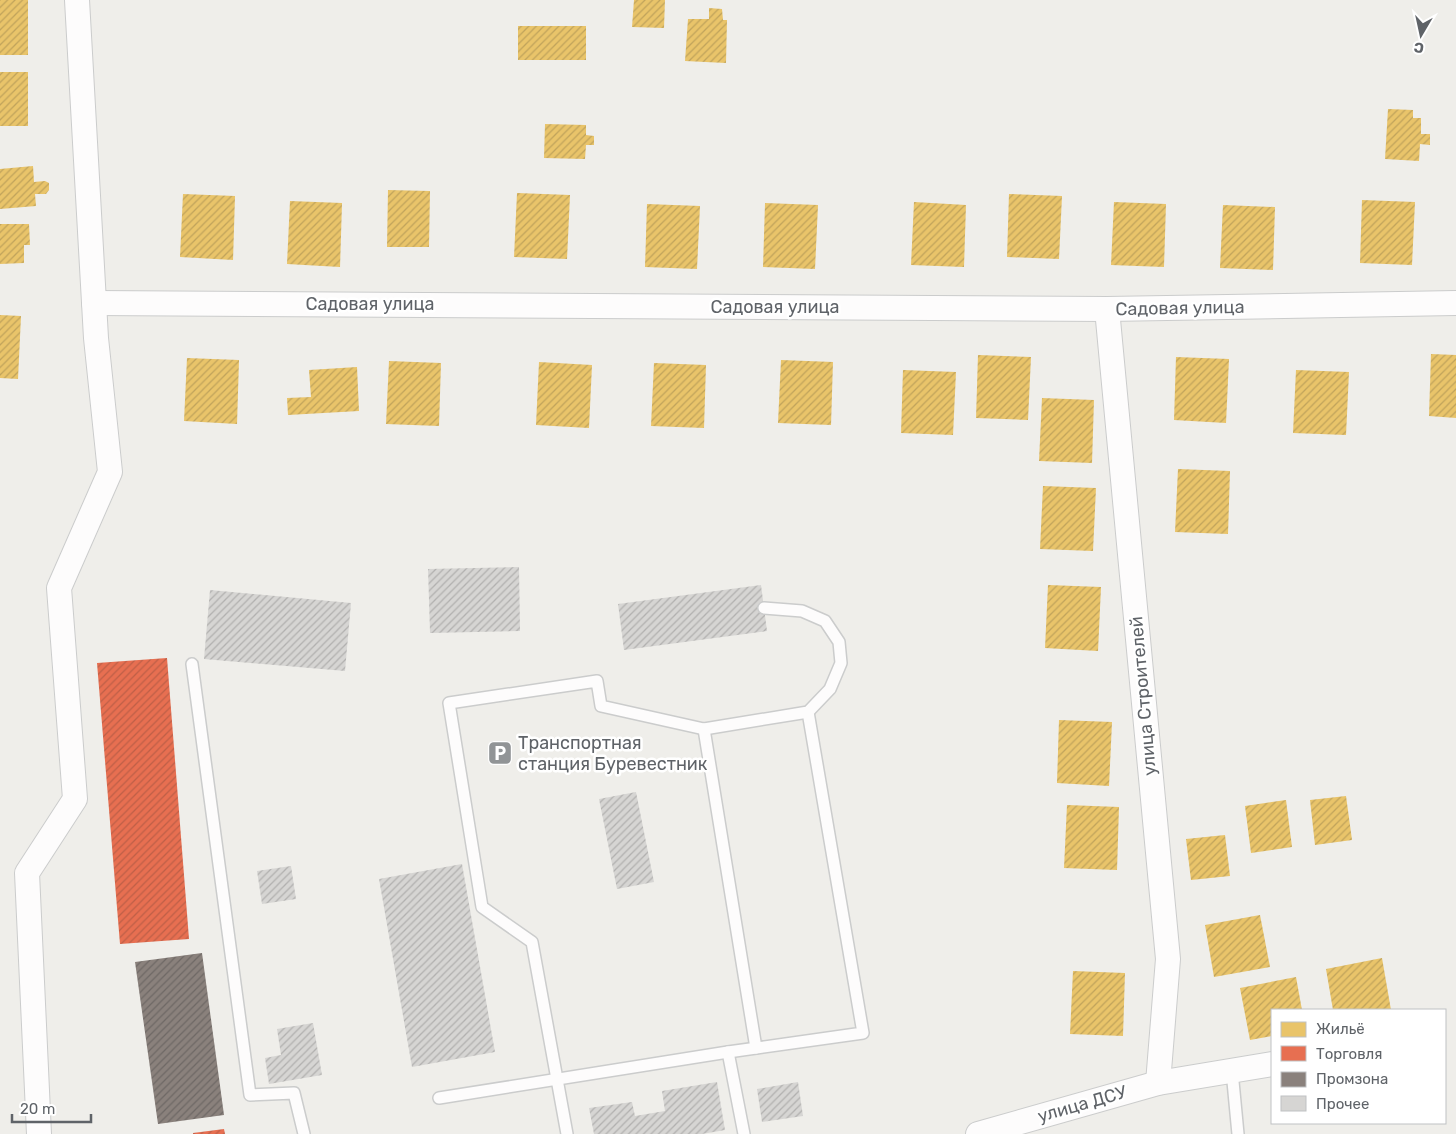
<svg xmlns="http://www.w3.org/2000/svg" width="1456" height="1134" viewBox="0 0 1456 1134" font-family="Rubik,sans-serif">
  <defs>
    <pattern id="homes-hatch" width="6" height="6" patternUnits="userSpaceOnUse" patternTransform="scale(1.25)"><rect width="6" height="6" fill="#e9c46a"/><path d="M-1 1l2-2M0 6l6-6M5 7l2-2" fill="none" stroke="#c0a35b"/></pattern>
    <pattern id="shops-hatch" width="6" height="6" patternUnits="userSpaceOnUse" patternTransform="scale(1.25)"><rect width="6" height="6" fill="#e76f51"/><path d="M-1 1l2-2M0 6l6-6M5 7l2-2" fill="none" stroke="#be5f47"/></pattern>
    <pattern id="industry-hatch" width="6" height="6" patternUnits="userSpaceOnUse" patternTransform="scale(1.25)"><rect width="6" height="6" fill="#8a817c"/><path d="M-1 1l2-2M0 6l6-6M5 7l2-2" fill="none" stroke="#6e6865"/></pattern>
    <pattern id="building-hatch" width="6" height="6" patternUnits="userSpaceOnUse" patternTransform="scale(1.25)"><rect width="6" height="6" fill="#d6d5d3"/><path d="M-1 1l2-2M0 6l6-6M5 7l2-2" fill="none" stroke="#b1b0af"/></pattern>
  </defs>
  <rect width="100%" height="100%" fill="#efeeea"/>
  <g fill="url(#homes-hatch)">
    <rect x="0" y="0" width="28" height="55"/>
    <path d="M634,0h31l-1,28 -32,-1z"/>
    <path d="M709,8l13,1 1,11h4l-1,43 -41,-2 3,-42h21z"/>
    <rect x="518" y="26" width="68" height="34"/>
    <rect x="0" y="72" width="28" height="54"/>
    <path d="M1388,109l25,1v8h8v16h9v11l-10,-1 -1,17 -34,-2z"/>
    <path d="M545,124l41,1v10l8,1v9h-8l-1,14 -41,-1z"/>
    <path d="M33,166l1,16 11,-1 4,2v7l-3,4h-11l1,12 -36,3v-40z"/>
    <path d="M388,190l42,1 -1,56h-42z"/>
    <path d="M517,193l53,2 -3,64 -53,-2z"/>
    <path d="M183,194l52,2 -2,64 -53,-3z"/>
    <path d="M1009,194l53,2 -3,63 -52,-2z"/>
    <path d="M1362,200l53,2 -3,63 -52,-2z"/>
    <path d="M290,201l52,2 -2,64 -53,-3z"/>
    <path d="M914,202l52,3 -2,62 -53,-2z"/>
    <path d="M1114,202l52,2 -2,63 -53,-2z"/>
    <path d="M765,203l53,2 -3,64 -52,-2z"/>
    <path d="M647,204l53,2 -3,63 -52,-2z"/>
    <path d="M1223,205l52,2 -2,63 -53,-2z"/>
    <path d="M0,224h29l1,21h-6v18l-24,1z"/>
    <path d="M0,315l21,1 -3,63 -18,-1z"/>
    <path d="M1431,354l25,1v63l-27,-2z"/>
    <path d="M978,355l53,2 -3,63 -52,-2z"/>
    <path d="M1176,357l53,2 -3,64 -52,-3z"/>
    <path d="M187,358l52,2 -2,64 -53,-3z"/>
    <path d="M781,360l52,2 -2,63 -53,-2z"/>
    <path d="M389,361l52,2 -2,63 -53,-2z"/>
    <path d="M539,362l53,3 -3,63 -53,-3z"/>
    <path d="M654,363l52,2 -2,63 -53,-2z"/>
    <path d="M357,367l2,44 -71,4 -1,-17 24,-1 -2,-27z"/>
    <path d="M903,370l53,2 -3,63 -52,-2z"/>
    <path d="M1296,370l53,2 -3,63 -53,-2z"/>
    <path d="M1042,398l52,2 -2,63 -53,-2z"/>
    <path d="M1178,469l52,2 -2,63 -53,-2z"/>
    <path d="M1043,486l53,2 -3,63 -53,-2z"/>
    <path d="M1048,585l53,2 -3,64 -53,-3z"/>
    <path d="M1059,720l53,2 -3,64 -52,-3z"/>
    <path d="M1346,796l6,44 -37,5 -5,-45z"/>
    <path d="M1286,800l6,47 -41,6 -6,-47z"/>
    <path d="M1067,805l52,2 -2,63 -53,-2z"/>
    <path d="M1225,835l5,41 -39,4 -5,-41z"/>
    <path d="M1260,915l10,52 -56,10 -9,-52z"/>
    <path d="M1382,958l9,52h-58l-7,-41z"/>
    <path d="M1073,971l52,2 -2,63 -53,-2z"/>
    <path d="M1296,977l6,33h-30v26l-22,4 -10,-52z"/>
  </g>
  <g fill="url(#shops-hatch)">
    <path d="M167,658l22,281 -69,5 -23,-281z"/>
    <path d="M224,1129l1,5h-32v-1z"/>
  </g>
  <path fill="url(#industry-hatch)" d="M202,953l22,162 -66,9 -23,-162z"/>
  <g fill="url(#building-hatch)">
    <path d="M519,567l1,64 -90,2 -2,-64z"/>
    <path d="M761,585l6,46 -143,19 -6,-46z"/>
    <path d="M210,590l141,13 -6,68 -141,-12z"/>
    <path d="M636,792l18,90 -37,7 -18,-90z"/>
    <path d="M462,864l33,188 -83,15 -33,-188z"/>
    <path d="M291,866l5,33 -34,5 -5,-33z"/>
    <path d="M313,1023l9,52 -53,9 -4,-26 16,-3 -4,-26z"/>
    <path d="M717,1082l8,48 -23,4h-108l-5,-26 43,-6 3,14 30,-5 -3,-20z"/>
    <path d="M798,1082l5,34 -41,6 -5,-33z"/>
  </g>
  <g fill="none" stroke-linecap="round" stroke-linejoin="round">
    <defs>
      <g id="lane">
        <path d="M192,664l58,431 44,-2 10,41"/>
        <path d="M704,729l52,319"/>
        <path d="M1232,1071l6,63"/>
        <path d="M439,1098l289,-46"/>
        <path d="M567,1134l-35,-192 -50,-35 -33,-204 148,-22 4,25 103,23 104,-17 22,-23 11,-26 -2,-21 -14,-21 -23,-10 -38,-3"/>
        <path d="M744,1134l-16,-82 135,-19 -55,-321"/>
      </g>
      <g id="street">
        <path d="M94,303l1013,6 349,-6"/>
        <path d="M1107,309l61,650 -10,124"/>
        <path d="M39,1134l-12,-261 48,-74 -16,-211 51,-116 -14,-134 -19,-338"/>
        <path d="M978,1134l180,-51 114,-19"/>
      </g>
    </defs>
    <use href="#lane" stroke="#cbcccc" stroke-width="14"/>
    <use href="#street" stroke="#cbcccc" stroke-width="26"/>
    <use href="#lane" stroke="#fdfcfc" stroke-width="11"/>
    <use href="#street" stroke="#fdfcfc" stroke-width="24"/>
  </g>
  <defs>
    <symbol id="parking-square" viewBox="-11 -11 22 22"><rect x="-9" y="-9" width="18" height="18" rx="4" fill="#919496" stroke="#fff"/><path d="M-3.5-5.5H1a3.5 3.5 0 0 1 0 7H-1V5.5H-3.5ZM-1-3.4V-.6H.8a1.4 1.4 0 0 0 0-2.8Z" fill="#fff"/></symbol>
  </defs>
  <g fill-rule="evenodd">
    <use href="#parking-square" x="486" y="739" width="28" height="28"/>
  </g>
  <g text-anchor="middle" stroke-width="5" stroke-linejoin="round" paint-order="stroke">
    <g font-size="18" fill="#5f6368" stroke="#fff">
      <text x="370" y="310">Садовая улица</text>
      <text x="775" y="313">Садовая улица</text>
      <text transform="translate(1180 308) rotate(-1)" y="6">Садовая улица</text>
      <text transform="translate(1143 696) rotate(-95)" y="6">улица Строителей</text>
      <text transform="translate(1082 1104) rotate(-16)" y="6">улица ДСУ</text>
    </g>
    <g font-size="18" fill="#5f6368" stroke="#fff" text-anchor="start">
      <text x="518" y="749">Транспортная<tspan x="518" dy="21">станция Буревестник</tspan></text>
    </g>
  </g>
  <rect x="1271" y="1009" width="175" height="115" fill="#ffffff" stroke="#bfc1c3"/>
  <rect x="1281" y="1022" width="25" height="15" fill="#e9c46a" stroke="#bfc1c3"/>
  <text x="1316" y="1034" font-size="15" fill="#5f6368">Жильё</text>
  <rect x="1281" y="1046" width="25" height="15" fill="#e76f51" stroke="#bfc1c3"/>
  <text x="1316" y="1059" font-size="15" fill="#5f6368">Торговля</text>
  <rect x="1281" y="1072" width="25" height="15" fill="#8a817c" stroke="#bfc1c3"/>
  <text x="1316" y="1084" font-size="15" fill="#5f6368">Промзона</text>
  <rect x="1281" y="1096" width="25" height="15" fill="#d6d5d3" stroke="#bfc1c3"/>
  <text x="1316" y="1109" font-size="15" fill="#5f6368">Прочее</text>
  <g transform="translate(1421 35) rotate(189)" stroke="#ffffff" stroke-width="4" paint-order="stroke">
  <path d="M0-4L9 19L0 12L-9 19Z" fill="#5f6368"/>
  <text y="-8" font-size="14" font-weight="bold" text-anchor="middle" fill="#5f6368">С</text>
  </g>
  <path d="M12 1114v8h79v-8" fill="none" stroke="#5f6368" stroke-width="2.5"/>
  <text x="20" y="1114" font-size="15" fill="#5f6368" stroke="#ffffff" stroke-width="4" paint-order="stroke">20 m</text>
</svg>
